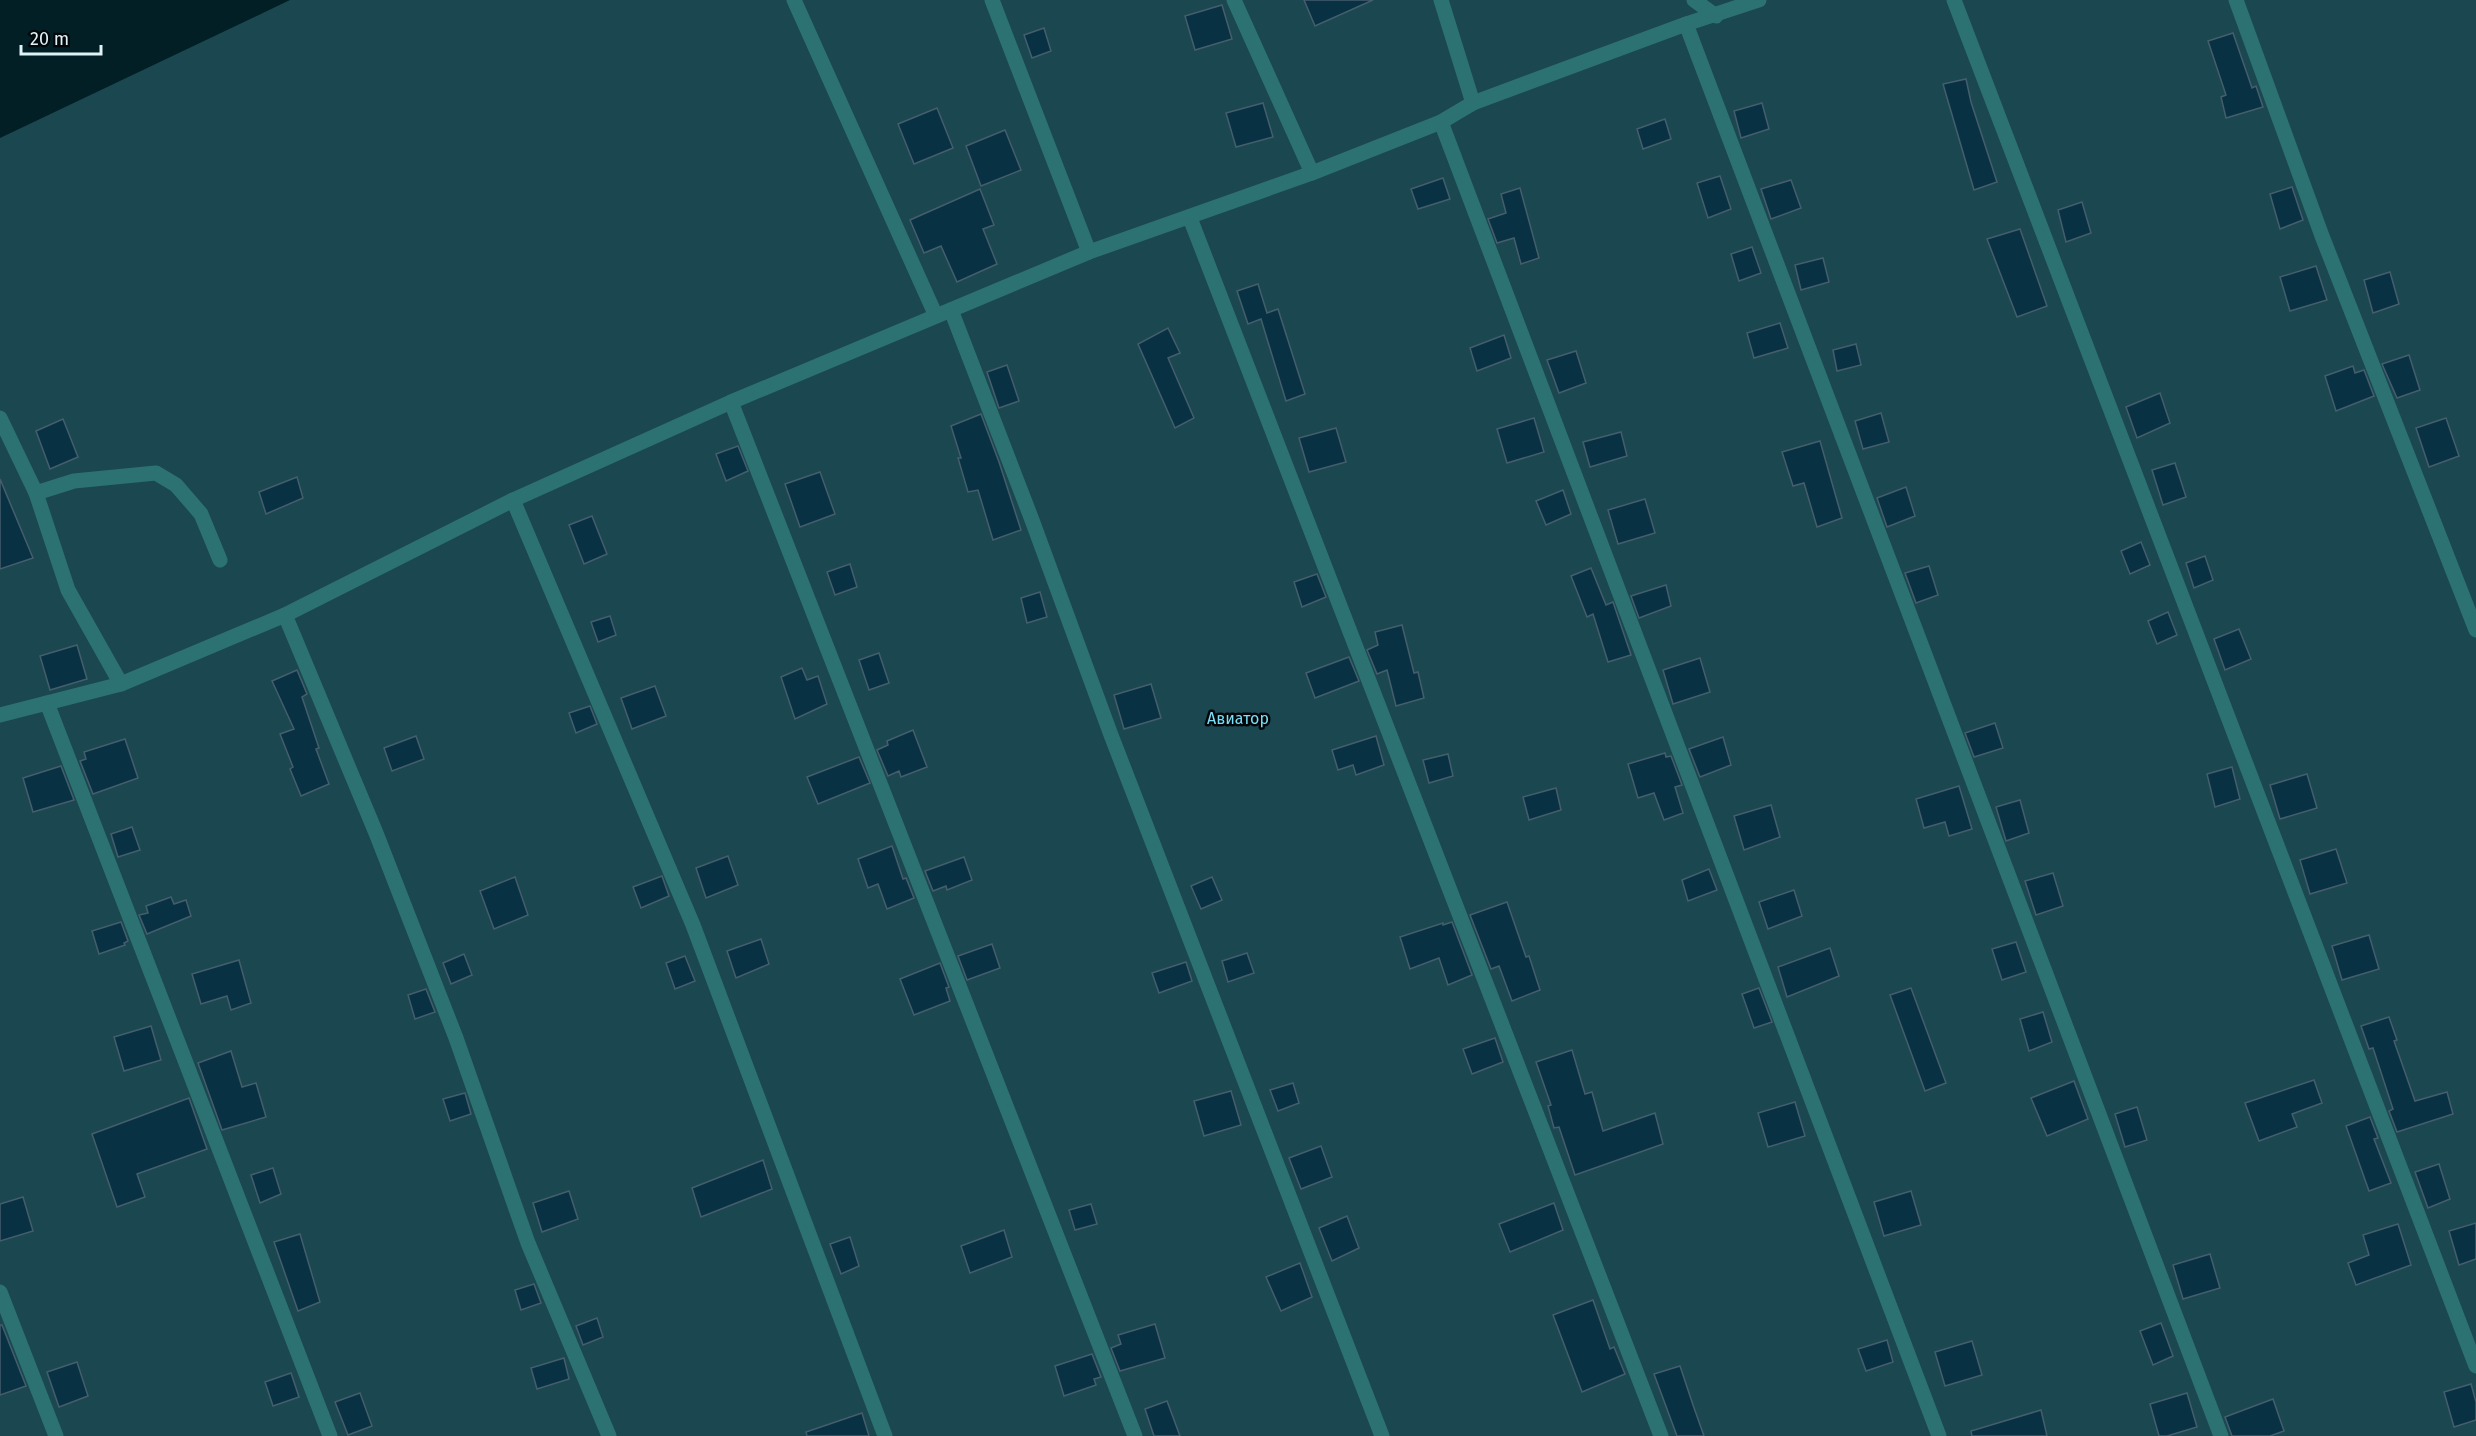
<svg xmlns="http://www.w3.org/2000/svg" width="2476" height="1436" viewBox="0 0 2476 1436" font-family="'Fira Sans',sans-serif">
  <rect width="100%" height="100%" fill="#011f25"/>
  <path fill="#1b4751" d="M290,0h2186v1436h-2476v-1298z"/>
  <g fill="#083244" stroke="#455e6c" stroke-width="1.5">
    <path d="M1304,0h69l-58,26z"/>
    <path d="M1222,5l10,34 -37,11 -10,-34z"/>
    <path d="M1044,28l7,23 -19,7 -8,-23z"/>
    <path d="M2233,33l19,55 4,-2 7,21 -37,11 -5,-21 5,-2 -18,-54z"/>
    <path d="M1966,79l5,23 26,80 -23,8 -31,-106z"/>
    <path d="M1263,103l10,34 -37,10 -10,-34z"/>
    <path d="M1762,103l7,26 -28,9 -7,-27z"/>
    <path d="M937,108l16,40 -39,16 -16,-40z"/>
    <path d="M1665,119l6,20 -28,10 -6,-20z"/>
    <path d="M1005,130l16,40 -40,16 -15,-40z"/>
    <path d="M1720,176l11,33 -23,9 -11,-35z"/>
    <path d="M1443,178l7,21 -32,10 -7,-20z"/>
    <path d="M1791,180l10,28 -30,11 -10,-30z"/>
    <path d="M2292,187l11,33 -23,9 -10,-35z"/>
    <path d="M1520,188l19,70 -18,6 -7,-26 -17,5 -9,-24 18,-6 -5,-19z"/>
    <path d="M980,189l14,36 -11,4 14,35 -40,18 -16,-36 -17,7 -14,-33z"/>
    <path d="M2082,202l9,31 -25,9 -8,-32z"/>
    <path d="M2020,229l27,77 -30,11 -30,-78z"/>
    <path d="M1752,247l9,26 -22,8 -8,-27z"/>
    <path d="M1823,258l6,24 -28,8 -6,-25z"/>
    <path d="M2316,266l11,34 -37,11 -10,-34z"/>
    <path d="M2390,272l9,32 -26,9 -9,-33z"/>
    <path d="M1258,284l9,29 11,-4 27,85 -19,7 -25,-82 -13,5 -11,-33z"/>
    <path d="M1780,323l8,25 -34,10 -7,-25z"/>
    <path d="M1168,328l12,25 -12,5 26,60 -19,10 -37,-84z"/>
    <path d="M1504,335l7,23 -34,13 -7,-23z"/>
    <path d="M1856,344l5,21 -24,6 -4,-21z"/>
    <path d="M1576,351l10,32 -27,10 -12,-33z"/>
    <path d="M2409,355l11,35 -23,8 -15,-34z"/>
    <path d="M1007,365l12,36 -20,7 -12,-36z"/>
    <path d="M2353,366l2,7 9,-3 10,26 -38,15 -11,-35z"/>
    <path d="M2160,393l10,30 -33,15 -11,-31z"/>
    <path d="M1881,413l8,29 -26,7 -8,-28z"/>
    <path d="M981,414l18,48 22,68 -28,10 -15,-50 -10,2 -10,-34h3l-10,-32z"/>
    <path d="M1534,418l10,34 -37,11 -10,-34z"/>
    <path d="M2446,418l13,38 -30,11 -13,-39z"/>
    <path d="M63,419l15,38 -28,12 -14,-38z"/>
    <path d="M1336,428l10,34 -37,10 -10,-34z"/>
    <path d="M1621,432l6,24 -37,11 -7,-25z"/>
    <path d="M1820,441l22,77 -25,9 -13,-44 -11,3 -11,-34z"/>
    <path d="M738,446l10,25 -22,10 -10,-27z"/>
    <path d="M2175,463l11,34 -23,8 -11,-35z"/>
    <path d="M820,472l15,42 -35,13 -15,-43z"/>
    <path d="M297,477l6,21 -37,16 -7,-22z"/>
    <path d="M0,479l33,79 -33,11z"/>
    <path d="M1906,487l9,29 -28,11 -10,-29z"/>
    <path d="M1563,490l8,24 -25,11 -10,-24z"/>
    <path d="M1645,499l10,34 -37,11 -10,-34z"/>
    <path d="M592,516l15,38 -23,10 -15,-39z"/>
    <path d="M2141,542l9,23 -20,9 -9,-23z"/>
    <path d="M2205,556l8,24 -19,8 -8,-25z"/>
    <path d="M850,564l7,23 -22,8 -8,-23z"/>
    <path d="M1929,566l9,29 -22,8 -11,-30z"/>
    <path d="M1591,568l15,37 7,-3 18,53 -23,7 -15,-48 -6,3 -16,-41z"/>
    <path d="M1317,574l9,23 -24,10 -8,-25z"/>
    <path d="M1666,585l5,21 -32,12 -8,-22z"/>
    <path d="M1040,592l7,25 -20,6 -6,-25z"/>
    <path d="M2168,612l9,23 -20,9 -9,-23z"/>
    <path d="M610,616l6,19 -18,7 -7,-20z"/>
    <path d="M1402,625l12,48 4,-1 6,26 -28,8 -9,-36 -10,4 -10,-24 11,-5 -3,-13z"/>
    <path d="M2239,629l12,30 -26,11 -11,-31z"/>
    <path d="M77,645l10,34 -37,11 -10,-34z"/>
    <path d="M879,653l10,30 -20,7 -10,-30z"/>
    <path d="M1349,657l10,24 -44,17 -9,-25z"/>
    <path d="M1700,658l10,34 -37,12 -10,-34z"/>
    <path d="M802,668l5,12 11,-4 9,28 -32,15 -14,-42z"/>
    <path d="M297,670l10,24 -5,3 17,51 -3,1 13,35 -28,12 -11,-27 3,-2 -13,-33 14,-5 -22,-48z"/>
    <path d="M1151,684l10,34 -37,11 -10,-34z"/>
    <path d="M655,686l11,30 -34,13 -11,-31z"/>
    <path d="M590,706l7,18 -21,9 -7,-20z"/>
    <path d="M1995,723l8,25 -29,9 -9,-24z"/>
    <path d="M913,730l14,37 -26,10 -2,-6 -11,5 -11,-26 11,-5 -1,-4z"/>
    <path d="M416,736l8,23 -32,12 -8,-23z"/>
    <path d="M1376,736l8,29 -28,10 -3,-10 -15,5 -6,-20z"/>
    <path d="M1723,737l8,28 -31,12 -11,-28z"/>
    <path d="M125,739l13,39 -45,16 -13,-33 6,-2 -2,-7z"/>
    <path d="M1665,753l1,4 5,-1 11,29 -7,2 8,26 -19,7 -10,-27 -16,5 -10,-34z"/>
    <path d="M1448,754l5,22 -24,7 -6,-23z"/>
    <path d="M859,757l11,26 -52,21 -11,-27z"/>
    <path d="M61,766l13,34 -41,12 -10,-34z"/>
    <path d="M2232,767l8,32 -25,8 -8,-33z"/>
    <path d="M2307,774l10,34 -37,11 -10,-34z"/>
    <path d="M1959,786l13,43 -23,7 -4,-14 -21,6 -8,-29z"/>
    <path d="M1556,788l5,22 -32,10 -6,-23z"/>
    <path d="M2020,800l9,33 -23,8 -10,-34z"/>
    <path d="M1771,805l9,32 -36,13 -10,-34z"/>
    <path d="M132,827l8,23 -22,7 -7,-23z"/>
    <path d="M892,846l11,33 3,-1 8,20 -27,11 -9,-25 -10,4 -10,-29z"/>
    <path d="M2336,849l11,34 -37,11 -10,-34z"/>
    <path d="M728,856l10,29 -32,13 -10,-30z"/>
    <path d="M964,857l8,23 -25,10 -1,-4 -13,5 -8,-20z"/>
    <path d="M1709,869l8,21 -29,11 -6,-21z"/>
    <path d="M2053,873l10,33 -27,9 -11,-34z"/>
    <path d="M662,876l7,20 -28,12 -8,-21z"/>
    <path d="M515,877l13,38 -34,14 -14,-38z"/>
    <path d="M1212,877l10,23 -21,9 -10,-23z"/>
    <path d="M1794,890l8,26 -34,13 -9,-27z"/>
    <path d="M171,897l3,7 12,-4 5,16 -44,18 -8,-19 9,-2 -2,-7z"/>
    <path d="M1507,902l19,55 3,-1 11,34 -28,11 -13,-35 -8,3 -21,-54z"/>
    <path d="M121,922l7,19 -4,2 1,2 -26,9 -7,-23z"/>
    <path d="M1452,922l20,53 -24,10 -9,-27 -29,11 -10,-32 43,-14v2z"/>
    <path d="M2369,935l10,34 -37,11 -10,-34z"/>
    <path d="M761,939l8,25 -33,14 -9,-27z"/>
    <path d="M2016,942l10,30 -24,8 -10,-31z"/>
    <path d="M992,944l8,24 -33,12 -9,-24z"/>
    <path d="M1830,948l9,28 -52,21 -9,-30z"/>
    <path d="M1247,953l7,20 -26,9 -6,-21z"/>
    <path d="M464,954l8,21 -21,9 -8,-21z"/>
    <path d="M685,956l10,25 -20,8 -9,-26z"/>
    <path d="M239,960l12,43 -20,7 -4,-14 -26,8 -9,-30z"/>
    <path d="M1186,962l6,19 -33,12 -7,-20z"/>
    <path d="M940,963l9,24 -3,1 4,13 -36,14 -14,-36z"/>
    <path d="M1759,988l13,34 -18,6 -12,-34z"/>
    <path d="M1911,988l35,95 -21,8 -35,-96z"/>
    <path d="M426,989l9,23 -20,7 -7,-24z"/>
    <path d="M2043,1012l9,30 -23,9 -9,-32z"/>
    <path d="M2389,1017l8,23 -3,1 21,60 32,-9 6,22 -56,18 -8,-21 4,-2 -20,-61 -4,1 -8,-23z"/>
    <path d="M151,1026l10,34 -37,11 -10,-34z"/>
    <path d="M1495,1038l8,24 -31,12 -9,-25z"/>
    <path d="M1572,1050l13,44 7,-2 11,39 52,-18 8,31 -88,31 -16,-48 -5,1 -6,-22 3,-1 -15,-43z"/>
    <path d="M231,1051l11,36 14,-4 10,34 -44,13 -24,-67z"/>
    <path d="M2314,1080l8,23 -30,11 5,13 -38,14 -14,-38z"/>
    <path d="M2074,1081l14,38 -41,17 -16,-38z"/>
    <path d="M1293,1083l6,20 -21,8 -8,-21z"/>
    <path d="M1231,1091l10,34 -37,11 -10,-35z"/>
    <path d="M465,1093l6,21 -21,7 -7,-22z"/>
    <path d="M189,1098l18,51 -70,25 8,23 -28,10 -25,-73z"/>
    <path d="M1795,1102l10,34 -37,11 -10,-34z"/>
    <path d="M2137,1107l10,33 -22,7 -10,-33z"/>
    <path d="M2370,1117l8,21 -4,1 17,44 -22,8 -23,-65z"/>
    <path d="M1321,1146l11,31 -31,12 -12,-31z"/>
    <path d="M763,1160l9,29 -71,28 -9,-29z"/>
    <path d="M2439,1164l11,35 -22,9 -13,-36z"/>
    <path d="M273,1168l8,26 -21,9 -9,-28z"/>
    <path d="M569,1191l9,28 -36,13 -9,-29z"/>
    <path d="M1911,1191l10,34 -37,11 -10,-34z"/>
    <path d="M23,1197l10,34 -33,10v-37z"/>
    <path d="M1554,1203l9,27 -53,22 -11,-28z"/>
    <path d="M1091,1204l6,20 -22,6 -6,-20z"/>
    <path d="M1347,1216l12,32 -27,13 -13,-33z"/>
    <path d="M2476,1223v36l-17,6 -10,-34z"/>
    <path d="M2398,1224l13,41 -55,20 -8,-22 21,-8 -6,-20z"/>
    <path d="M1004,1230l8,27 -42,16 -9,-27z"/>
    <path d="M300,1234l20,68 -22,9 -24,-69z"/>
    <path d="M850,1237l9,29 -18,8 -11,-30z"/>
    <path d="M2210,1254l10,34 -37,11 -10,-34z"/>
    <path d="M1300,1263l12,34 -31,14 -15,-34z"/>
    <path d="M534,1284l7,19 -20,7 -6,-20z"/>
    <path d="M1593,1300l17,49 4,-2 11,27 -43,18 -29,-77z"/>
    <path d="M597,1318l6,19 -20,8 -7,-19z"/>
    <path d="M2161,1323l12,33 -20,9 -13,-34z"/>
    <path d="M1155,1324l10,34 -45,13 -9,-23 10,-4 -3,-9z"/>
    <path d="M0,1325h2l24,61 -26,9z"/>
    <path d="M1887,1340l6,22 -27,9 -8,-22z"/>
    <path d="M1972,1341l10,34 -37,11 -10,-34z"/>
    <path d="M1092,1354l9,23 -7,2 2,6 -32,11 -9,-30z"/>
    <path d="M564,1358l5,21 -32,10 -6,-21z"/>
    <path d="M77,1362l11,34 -29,11 -12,-35z"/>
    <path d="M1680,1366l13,39 11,31h-27l-23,-62z"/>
    <path d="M291,1373l8,24 -26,9 -8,-24z"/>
    <path d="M2471,1384l5,18v18l-22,7 -10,-35z"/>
    <path d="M360,1393l12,33 -24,9 -13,-33z"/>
    <path d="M2187,1393l10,34 -30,9h-8l-9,-32z"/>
    <path d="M2273,1399l11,32 -14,5h-38l-7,-19z"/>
    <path d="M1167,1401l13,35h-26l-9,-27z"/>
    <path d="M2041,1410l6,26h-75l-1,-5z"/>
    <path d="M862,1413l7,23h-62l-1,-4z"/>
  </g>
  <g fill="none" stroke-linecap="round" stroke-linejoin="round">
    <g stroke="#2d7273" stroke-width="15">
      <path d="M1441,0l32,103"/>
      <path d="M1694,0l22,16"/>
      <path d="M36,493l38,-12 82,-8 20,12 25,29 19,46"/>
    </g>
    <g stroke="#2d7273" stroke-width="15">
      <path d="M794,0l142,316"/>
      <path d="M992,0l97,252"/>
      <path d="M1234,0l78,173"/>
      <path d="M1954,0l522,1366"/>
      <path d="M2236,0l86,236 154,394"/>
      <path d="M1686,24l535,1412"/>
      <path d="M1441,122l498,1314"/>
      <path d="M1190,218l471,1218"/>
      <path d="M951,310l81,210 79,215 271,701"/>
      <path d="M731,402l404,1034"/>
      <path d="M0,418l36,75 32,97 53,94"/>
      <path d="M513,500l180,425 192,511"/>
      <path d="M285,615l91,218 80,205 72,205 81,193"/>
      <path d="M47,703l283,733"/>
      <path d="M0,715l121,-31 164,-69 228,-115 218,-98 358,-150 223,-79 129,-51 32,-19 213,-79 73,-24"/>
      <path d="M0,1292l56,144"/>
    </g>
  </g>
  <g text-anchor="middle" stroke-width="5" stroke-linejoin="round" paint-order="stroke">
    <g font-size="16" fill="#7cdff6" stroke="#01070a">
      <text x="1238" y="724">Авиатор</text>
    </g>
  </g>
  <path d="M21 45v9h80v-9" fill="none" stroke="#e1f2f6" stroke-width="3"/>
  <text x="30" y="45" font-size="18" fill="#e1f2f6" stroke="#01070a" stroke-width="4.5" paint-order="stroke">20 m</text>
</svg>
